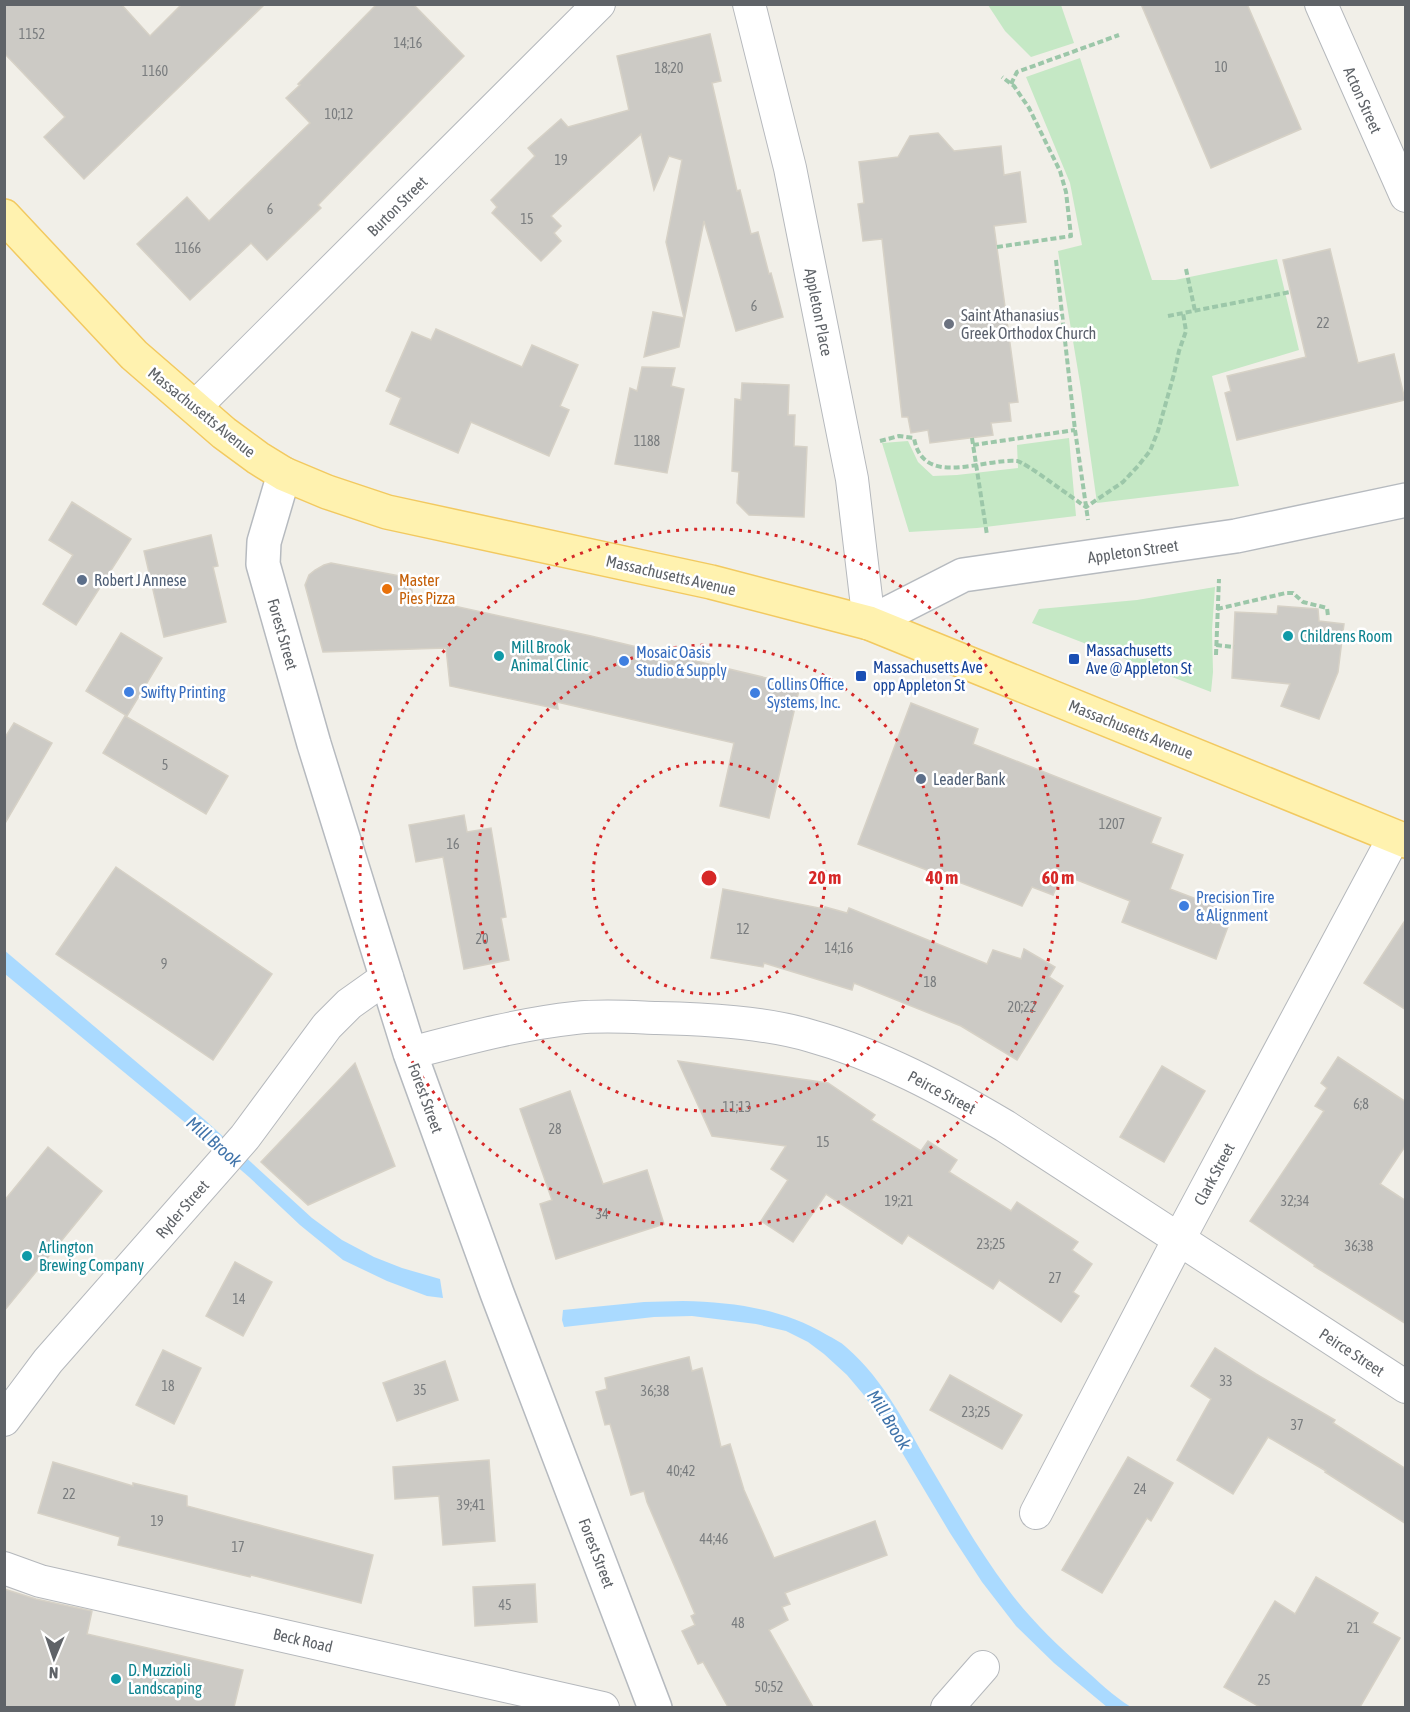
<svg xmlns="http://www.w3.org/2000/svg" width="1410" height="1712" viewBox="0 0 1410 1712" font-family="'Asap Condensed',sans-serif">
  <rect width="100%" height="100%" fill="#f1efe8"/>
  <g fill="#c5e8c5">
    <path d="M988,5h73l13,38 -43,14 -26,-26z"/>
    <path d="M1080,58l72,222h23l102,-21 22,91 -87,26 27,110 -142,17 -16,-114 -23,-138 24,-6 -12,-62 -44,-106z"/>
    <path d="M1069,438l7,78 -99,12 -68,4 -27,-89 26,-2 10,21 15,14 24,-1 61,-7 -1,-23z"/>
    <path d="M1215,587l-3,43 1,42 -2,20 -179,-69 7,-14 98,-9z"/>
  </g>
  <g fill="#aadaff">
    <path d="M4,950l201,170 107,98 30,22 32,17 28,11 38,11 3,19 -16,-2 -40,-15 -44,-21 -43,-35 -51,-48 -50,-43 -194,-160z"/>
    <path d="M683,1301c51,1 100,8 144,34 7,4 14,7 19,12 39,33 62,83 88,126 23,39 46,79 73,115 22,30 48,55 75,79 16,14 31,29 49,40h-24l-53,-44 -38,-37 -34,-44 -32,-49 -56,-94 -31,-45 -16,-19 -23,-21 -16,-12 -22,-11 -30,-7 -64,-8 -38,1 -90,10 -2,-7 1,-10 81,-8z"/>
  </g>
  <g fill="#cccac5" stroke="#d6d1c6" stroke-width="1.5">
    <path d="M4,4h117l29,32 32,-32h83l-181,175 -40,-42 21,-20 -61,-64z"/>
    <path d="M377,4h36l51,52 -146,149 3,3 -54,52 -16,-17 -61,57 -53,-56 50,-47 22,24 101,-98 -24,-25 14,-13 -2,-1z"/>
    <path d="M1141,4h106l54,125 -90,39z"/>
    <path d="M710,34l11,47 -9,2 25,108 3,-1 11,44 7,-2 11,42 2,-1 12,44 -47,14 -32,-110 -25,126 -35,10 9,-45 31,6 -18,-76 16,-82 -13,-4 -15,34 -13,-56 -90,82 10,10 -7,7 7,8 -20,20 -49,-48 5,-6 -6,-7 44,-44 -7,-8 33,-29 7,8 61,-17 -12,-54z"/>
    <path d="M938,133l16,18 47,-5 3,29 16,-3 6,50 -32,4 24,176 -9,1 2,18 -20,2 2,12 -63,8 -2,-13 -17,3 -3,-16h-6l-20,-178 -19,2 -5,-37 6,-1 -5,-41 39,-5 12,-21z"/>
    <path d="M1330,249l28,114 36,-9 11,46 -168,40 -12,-47 6,-2 -4,-15 79,-19 -23,-97z"/>
    <path d="M436,329l86,38 10,-22 46,20 -18,41 9,4 -20,46 -78,-34 -13,31 -68,-29 11,-26 -15,-7 26,-59 19,8z"/>
    <path d="M642,367l33,1 -4,18 13,3 -17,84 -52,-9 15,-76 7,3z"/>
    <path d="M742,383l47,2 -1,30h7l-1,31 13,1 -3,70 -55,-2 -12,-12 2,-31 -7,-1 3,-72 6,1z"/>
    <path d="M72,502l59,37 -55,86 -33,-21 30,-49 -24,-15z"/>
    <path d="M211,535l7,31 -5,1 13,55 -62,15 -20,-86z"/>
    <path d="M331,563l79,15 3,19 178,39 209,50 -31,132 -49,-12 14,-63 -177,-41 1,7 -108,-23 -4,-38 -123,4 -18,-67 4,-10 6,-5 9,-5z"/>
    <path d="M1278,606l40,3 1,12 25,3 -6,48 -19,47 -38,-13 9,-22 -58,-6 3,-66 42,2z"/>
    <path d="M121,633l41,25 -35,58 -41,-25z"/>
    <path d="M911,703l67,26 -5,15 188,74 -10,25 32,12 -13,34 63,24 -17,46 -94,-37 8,-21 -68,-27 -9,21 -21,-8 -10,19 -164,-62z"/>
    <path d="M125,716l103,60 -22,38 -103,-61z"/>
    <path d="M14,723l38,20 -48,82v-86z"/>
    <path d="M464,815l3,17 24,-4 15,89 -5,1 8,42 -45,9 -21,-112 -27,5 -7,-37z"/>
    <path d="M116,867l156,107 -59,86 -157,-106z"/>
    <path d="M723,889l101,20 1,-2 22,6 2,-5 138,56 6,-14 28,9 3,-10 31,18 -6,10 14,9 -46,74 -56,-34 -107,-43 -2,7 -88,-27 -1,4 -52,-9z"/>
    <path d="M1406,919v91l-42,-27z"/>
    <path d="M1338,1057l68,45v43l-26,39 26,17v123l-92,-58 1,-1 -65,-44 74,-110 -9,-5 12,-18 -6,-5z"/>
    <path d="M678,1061l150,22 47,32 -4,5 50,31 7,-10 29,19 -8,12 62,39 6,-9 61,40 -6,8 20,14 -19,28 6,4 -18,26 -62,-42 -6,9 -85,-54 -6,9 -76,-50 -33,48 -32,-21 27,-41 -17,-11 15,-23 -74,-10z"/>
    <path d="M355,1063l40,103 -87,39 -47,-43z"/>
    <path d="M1162,1066l43,25 -41,71 -44,-25z"/>
    <path d="M570,1091l33,93 44,-14 17,54 -108,35 -16,-55 12,-4 -32,-91z"/>
    <path d="M48,1147l54,44 -98,120v-110z"/>
    <path d="M235,1262l37,20 -29,54 -37,-20z"/>
    <path d="M1215,1348l41,26 79,46 -2,3 73,46v55l-81,-52 1,-1 -58,-34 -35,57 -56,-34 34,-61 -20,-13z"/>
    <path d="M163,1350l38,18 -27,56 -38,-19z"/>
    <path d="M689,1357l3,14 10,-3 19,79 9,-3 14,46 30,68 101,-37 12,34 -102,38 5,11 -8,3 6,13 -19,10 44,77h-85l-25,-45 -5,2 -16,-33 13,-6 -4,-9 4,-2 -48,-112 -3,-11 -13,4 -21,-71 -5,1 -9,-33 11,-3 -2,-11z"/>
    <path d="M445,1361l13,39 -61,21 -14,-38z"/>
    <path d="M950,1375l72,40 -20,34 -72,-39z"/>
    <path d="M1128,1457l45,26 -22,38 -4,-3 -45,75 -40,-23z"/>
    <path d="M489,1460l6,81 -52,4 -4,-49 -44,3 -2,-32z"/>
    <path d="M53,1462l80,24v-3l54,13v10l186,49 -12,48 -110,-28 -1,2 -132,-32 2,-8 -82,-24z"/>
    <path d="M1316,1577l62,36 -6,10 28,15 -40,69h-100l-36,-20 51,-86 20,13z"/>
    <path d="M535,1584l2,38 -62,4 -2,-39z"/>
    <path d="M4,1589l32,10 56,12 -5,23 156,36 -9,37h-230z"/>
  </g>
  <g fill="none" stroke-linecap="round" stroke-linejoin="round">
    <defs>
      <g id="street">
        <path d="M749,4l41,164 62,311 17,144"/>
        <path d="M1321,4l85,192"/>
        <path d="M195,407l404,-403"/>
        <path d="M410,1053c54,-14 109,-29 165,-35 27,-3 55,-1 82,0 49,1 107,4 154,18 69,19 133,54 194,90l401,261"/>
        <path d="M4,1420l44,-59 197,-224 82,-111 22,-22 38,-27"/>
        <path d="M1036,1513l143,-274 215,-402"/>
        <path d="M4,1568l36,13 563,127"/>
        <path d="M947,1708l36,-41"/>
      </g>
      <g id="secondary">
        <path d="M284,474l-20,68 -1,22 51,180 96,309 87,240 158,415"/>
        <path d="M869,623l94,-48 273,-39 170,-36"/>
      </g>
      <path id="primary" d="M4,216l130,139 90,78 34,25 26,16 43,18 60,20 324,70 158,41 537,218"/>
    </defs>
    <use href="#street" stroke="#b5b8bc" stroke-width="34"/>
    <use href="#secondary" stroke="#b6babf" stroke-width="36"/>
    <use href="#primary" stroke="#f2c960" stroke-width="36"/>
    <g stroke="#9cc7a9" stroke-width="4" stroke-dasharray="6 3" stroke-linecap="butt">
      <path d="M1011,84l6,-12 102,-37"/>
      <path d="M997,247l74,-11 -5,-44 -6,-21 -31,-63 -15,-22 -12,-9"/>
      <path d="M1056,260l19,170 13,90"/>
      <path d="M1186,269l9,42"/>
      <path d="M1168,316l122,-24"/>
      <path d="M972,438l15,97"/>
      <path d="M880,441l19,-5 15,2c9,51 69,20 103,23 8,1 58,39 69,46l37,-25 15,-16 12,-15 8,-20 16,-57 5,-23 7,-20 -3,-18"/>
      <path d="M973,445l102,-15"/>
      <path d="M1217,609l69,-16h7l10,9 24,6 1,8"/>
      <path d="M1216,645l18,2"/>
      <path d="M1216,655l3,-76"/>
    </g>
    <use href="#street" stroke="#fff" stroke-width="32"/>
    <use href="#secondary" stroke="#fff" stroke-width="33"/>
    <use href="#primary" stroke="#fff2af" stroke-width="33"/>
  </g>
  <g fill="none" stroke="#d62828" stroke-width="3" stroke-dasharray="3 6">
    <circle cx="709" cy="878" r="116"/>
    <circle cx="709" cy="878" r="233"/>
    <circle cx="709" cy="878" r="349"/>
  </g>
  <circle fill="#6b7280" stroke="#fff" stroke-width="2" cx="949" cy="324" r="6"/>
  <g fill="#5c6f8a" stroke="#fff" stroke-width="2">
    <circle cx="82" cy="580" r="6"/>
    <circle cx="921" cy="779" r="6"/>
  </g>
  <circle fill="#e8710a" stroke="#fff" stroke-width="2" cx="387" cy="589" r="6"/>
  <g fill="#0f9aa8" stroke="#fff" stroke-width="2">
    <circle cx="1288" cy="636" r="6"/>
    <circle cx="499" cy="656" r="6"/>
    <circle cx="27" cy="1256" r="6"/>
    <circle cx="116" cy="1679" r="6"/>
  </g>
  <g fill="#1a4fb4" stroke="#fff" stroke-width="2">
    <rect x="1068" y="653" width="12" height="12" rx="3"/>
    <rect x="855" y="670" width="12" height="12" rx="3"/>
  </g>
  <g fill="#3f7fe0" stroke="#fff" stroke-width="2">
    <circle cx="624" cy="661" r="6"/>
    <circle cx="129" cy="692" r="6"/>
    <circle cx="755" cy="693" r="6"/>
    <circle cx="1184" cy="906" r="6"/>
  </g>
  <g text-anchor="middle" stroke-width="5" stroke-linejoin="round" paint-order="stroke">
    <g font-size="14" fill="#7a7d7f">
      <text x="32" y="39">1152</text>
      <text x="408" y="48">14;16</text>
      <text x="1221" y="72">10</text>
      <text x="669" y="73">18;20</text>
      <text x="155" y="76">1160</text>
      <text x="339" y="119">10;12</text>
      <text x="561" y="165">19</text>
      <text x="270" y="214">6</text>
      <text x="527" y="224">15</text>
      <text x="188" y="253">1166</text>
      <text x="754" y="311">6</text>
      <text x="1323" y="328">22</text>
      <text x="647" y="446">1188</text>
      <text x="165" y="770">5</text>
      <text x="1112" y="829">1207</text>
      <text x="453" y="849">16</text>
      <text x="743" y="934">12</text>
      <text x="482" y="944">20</text>
      <text x="839" y="953">14;16</text>
      <text x="164" y="969">9</text>
      <text x="930" y="987">18</text>
      <text x="1022" y="1012">20;22</text>
      <text x="1361" y="1109">6;8</text>
      <text x="737" y="1112">11;13</text>
      <text x="555" y="1134">28</text>
      <text x="823" y="1147">15</text>
      <text x="899" y="1206">19;21</text>
      <text x="1295" y="1206">32;34</text>
      <text x="602" y="1219">34</text>
      <text x="991" y="1249">23;25</text>
      <text x="1359" y="1251">36;38</text>
      <text x="1055" y="1283">27</text>
      <text x="239" y="1304">14</text>
      <text x="1226" y="1386">33</text>
      <text x="168" y="1391">18</text>
      <text x="420" y="1395">35</text>
      <text x="655" y="1396">36;38</text>
      <text x="976" y="1417">23;25</text>
      <text x="1297" y="1430">37</text>
      <text x="681" y="1476">40;42</text>
      <text x="1140" y="1494">24</text>
      <text x="69" y="1499">22</text>
      <text x="471" y="1510">39;41</text>
      <text x="157" y="1526">19</text>
      <text x="714" y="1544">44;46</text>
      <text x="238" y="1552">17</text>
      <text x="505" y="1610">45</text>
      <text x="738" y="1628">48</text>
      <text x="1353" y="1633">21</text>
      <text x="1264" y="1685">25</text>
      <text x="769" y="1692">50;52</text>
    </g>
    <g font-size="16" fill="#5f6368" stroke="#fff">
      <text transform="translate(1363 100) rotate(66)" y="6">Acton Street</text>
      <text transform="translate(397 206) rotate(-45)" y="6">Burton Street</text>
      <text transform="translate(819 312) rotate(79)" y="6">Appleton Place</text>
      <text transform="translate(202 412) rotate(39)" y="6">Massachusetts Avenue</text>
      <text transform="translate(1133 551) rotate(-8)" y="6">Appleton Street</text>
      <text transform="translate(671 575) rotate(13)" y="6">Massachusetts Avenue</text>
      <text transform="translate(283 634) rotate(74)" y="6">Forest Street</text>
      <text transform="translate(1131 729) rotate(22)" y="6">Massachusetts Avenue</text>
      <text transform="translate(942 1092) rotate(28)" y="6">Peirce Street</text>
      <text transform="translate(426 1098) rotate(70)" y="6">Forest Street</text>
      <text transform="translate(1214 1174) rotate(-62)" y="6">Clark Street</text>
      <text transform="translate(182 1209) rotate(-49)" y="6">Ryder Street</text>
      <text transform="translate(1352 1352) rotate(33)" y="6">Peirce Street</text>
      <text transform="translate(597 1553) rotate(69)" y="6">Forest Street</text>
      <text transform="translate(303 1640) rotate(13)" y="6">Beck Road</text>
    </g>
    <g font-size="16" fill="#5b616d" stroke="#fff" text-anchor="start">
      <text x="961" y="321">Saint Athanasius<tspan x="961" dy="18">Greek Orthodox Church</tspan></text>
    </g>
    <g font-size="16" fill="#4e5e75" stroke="#fff" text-anchor="start">
      <text x="94" y="586">Robert J Annese</text>
      <text x="933" y="785">Leader Bank</text>
    </g>
    <g font-size="16" fill="#c56008" stroke="#fff" text-anchor="start">
      <text x="399" y="586">Master<tspan x="399" dy="18">Pies Pizza</tspan></text>
    </g>
    <g font-size="16" fill="#0d838f" stroke="#fff" text-anchor="start">
      <text x="1300" y="642">Childrens Room</text>
      <text x="511" y="653">Mill Brook<tspan x="511" dy="18">Animal Clinic</tspan></text>
      <text x="39" y="1253">Arlington<tspan x="39" dy="18">Brewing Company</tspan></text>
      <text x="128" y="1676">D. Muzzioli<tspan x="128" dy="18">Landscaping</tspan></text>
    </g>
    <g font-size="16" fill="#164399" stroke="#fff" text-anchor="start">
      <text x="1086" y="656">Massachusetts<tspan x="1086" dy="18">Ave @ Appleton St</tspan></text>
      <text x="873" y="673">Massachusetts Ave<tspan x="873" dy="18">opp Appleton St</tspan></text>
    </g>
    <g font-size="16" fill="#366cbe" stroke="#fff" text-anchor="start">
      <text x="636" y="658">Mosaic Oasis<tspan x="636" dy="18">Studio &amp; Supply</tspan></text>
      <text x="767" y="690">Collins Office<tspan x="767" dy="18">Systems, Inc.</tspan></text>
      <text x="141" y="698">Swifty Printing</text>
      <text x="1196" y="903">Precision Tire<tspan x="1196" dy="18">&amp; Alignment</tspan></text>
    </g>
    <g font-size="18" font-style="italic" fill="#4174aa" stroke="#fff">
      <text transform="translate(214 1142) rotate(41)" y="6">Mill Brook</text>
      <text transform="translate(889 1420) rotate(58)" y="6">Mill Brook</text>
    </g>
  </g>
  <circle cx="709" cy="878" r="9" fill="#d62828" stroke="#fff" stroke-width="3"/>
  <g font-size="18" text-anchor="middle" font-weight="bold" fill="#d62828" stroke="#fff" stroke-width="5" stroke-linejoin="round" paint-order="stroke">
    <text x="825" y="884">20 m</text>
    <text x="942" y="884">40 m</text>
    <text x="1058" y="884">60 m</text>
  </g>
  <rect width="1410" height="1712" fill="none" stroke="#5f6368" stroke-width="12"/>
  <g transform="translate(54 1658) rotate(182)" stroke="#ffffff" stroke-width="4.5" paint-order="stroke">
  <path d="M0-4.5L10 22L0 15L-10 22Z" fill="#5f6368"/>
  <text y="-9" font-size="16" font-weight="bold" text-anchor="middle" fill="#5f6368">N</text>
  </g>
</svg>
